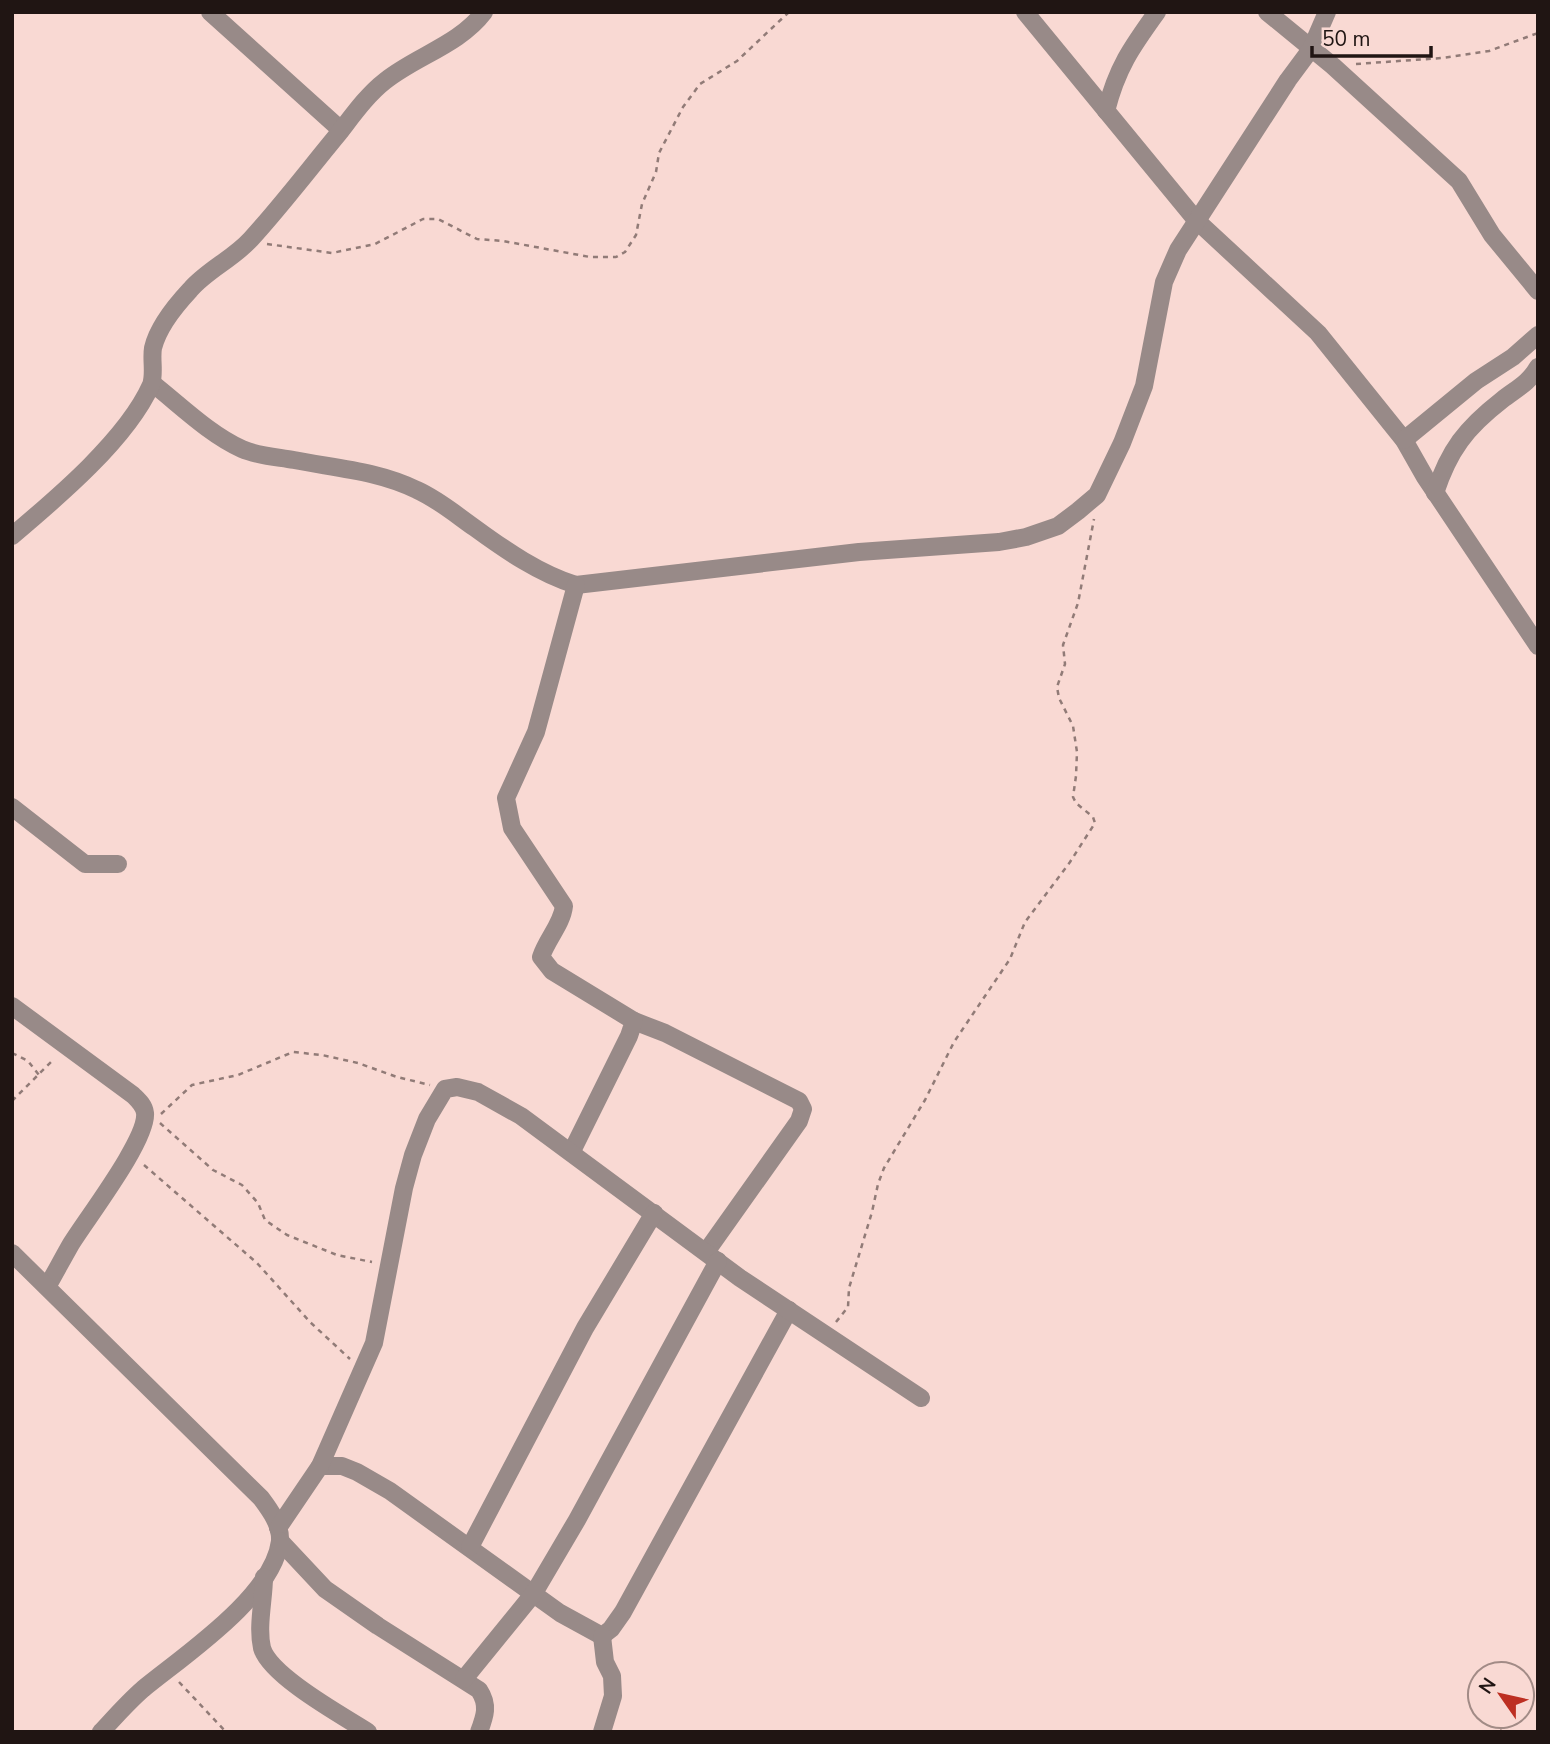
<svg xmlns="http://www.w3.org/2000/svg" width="1550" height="1744" viewBox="0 0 1550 1744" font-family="'Nunito Sans',sans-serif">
  <rect width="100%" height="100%" fill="#f9d9d3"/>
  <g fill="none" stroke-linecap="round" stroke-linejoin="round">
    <g stroke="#917b77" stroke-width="2.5" stroke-dasharray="5 5" stroke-linecap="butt">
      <path d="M1356,64l86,-6 47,-7 49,-18"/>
      <path d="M267,244l65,9 43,-9 48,-25h15l39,20 26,2 87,16h26l9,-5 11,-17 6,-31 14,-32 3,-19 24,-46 17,-23 37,-23 52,-49"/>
      <path d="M12,1053l16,8 11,14"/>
      <path d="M12,1101l42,-42"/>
      <path d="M161,1114l31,-29 46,-10 55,-23 29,3 36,8 39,14 33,8"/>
      <path d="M160,1123l53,47 29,15 16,18 7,17 22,15 50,20 35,7"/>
      <path d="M144,1165l113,98 53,59 40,37"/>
      <path d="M836,1322l12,-15 1,-19 23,-76 6,-28 6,-16 41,-68 29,-58 56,-83 15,-37 45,-60 25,-39 -2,-6 -17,-14 -3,-6 3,-21 1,-24 -4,-26 -14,-28 -2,-11 8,-23 -2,-19 15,-42 16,-84"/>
      <path d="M179,1682l47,50"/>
      <path d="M1495,1716l8,16"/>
    </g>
    <g stroke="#988a88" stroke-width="18">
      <path d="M210,12l131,118"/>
      <path d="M1025,12l171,208 122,113 86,107 21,37 113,169"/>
      <path d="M1267,12l66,54 126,115 33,54 46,56"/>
      <path d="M1106,111c11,-43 25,-63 51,-99"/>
      <path d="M152,383c28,22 57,51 90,66 16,7 35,8 52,11 41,8 85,11 123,30 22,10 38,24 58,38 30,22 65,46 101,57l283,-33 140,-10 27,-5 32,-11 20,-15 19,-16 25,-52 22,-57 20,-104 14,-32 110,-170 23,-31 16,-37"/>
      <path d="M1404,440l72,-59 37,-24 25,-22"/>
      <path d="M1435,493c14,-43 31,-65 67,-93 14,-11 27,-17 36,-33"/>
      <path d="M12,536c45,-38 115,-97 139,-151 4,-11 0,-26 2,-37 5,-21 23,-43 37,-58 17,-20 43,-31 61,-51 31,-34 59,-71 88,-106 14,-18 28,-38 46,-52 31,-25 74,-36 99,-69"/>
      <path d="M12,807l73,57h33"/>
      <path d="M12,1006l121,89c5,5 11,10 12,18 3,26 -58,105 -74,131 -8,14 -16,29 -24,43"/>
      <path d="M634,1021l31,12 134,68 4,8 -4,12 -93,131"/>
      <path d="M572,1151l57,-115 5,-15 -82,-50 -11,-14c6,-18 21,-33 23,-51l-52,-78 -6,-30 30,-66 40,-147"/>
      <path d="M12,1253l249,245c9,12 20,27 19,43 -7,56 -97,115 -137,148 -15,13 -28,28 -42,43"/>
      <path d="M320,1466h22l15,6 33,19 170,122 42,23 9,-7 12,-17 166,-302"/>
      <path d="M278,1528l42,-62 54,-123 30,-155 9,-33 14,-36 18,-30 12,-2 21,5 43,24 219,162 181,120"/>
      <path d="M280,1541l45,48 53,37 101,64c10,15 6,26 0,42"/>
      <path d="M470,1547l115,-219 69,-115"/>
      <path d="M264,1577c0,22 -7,49 -2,71 8,28 81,68 106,84"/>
      <path d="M464,1679l70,-86 43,-73 141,-259"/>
      <path d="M602,1732l11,-36 -1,-20 -7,-14 -3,-26"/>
    </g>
  </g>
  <rect width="1550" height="1744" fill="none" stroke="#201513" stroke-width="28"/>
  <g transform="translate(1501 1695) rotate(304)"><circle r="33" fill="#f9d9d3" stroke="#a28b86" stroke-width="2"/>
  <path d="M0-5L12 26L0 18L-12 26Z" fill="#bd2f22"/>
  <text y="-10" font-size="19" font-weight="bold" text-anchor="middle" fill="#201513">N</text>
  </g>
  <path d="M1312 46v10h119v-10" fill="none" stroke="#201513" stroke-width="3.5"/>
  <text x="1322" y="46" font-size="21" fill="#201513" stroke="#f9d9d3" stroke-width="5" paint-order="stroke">50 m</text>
</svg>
